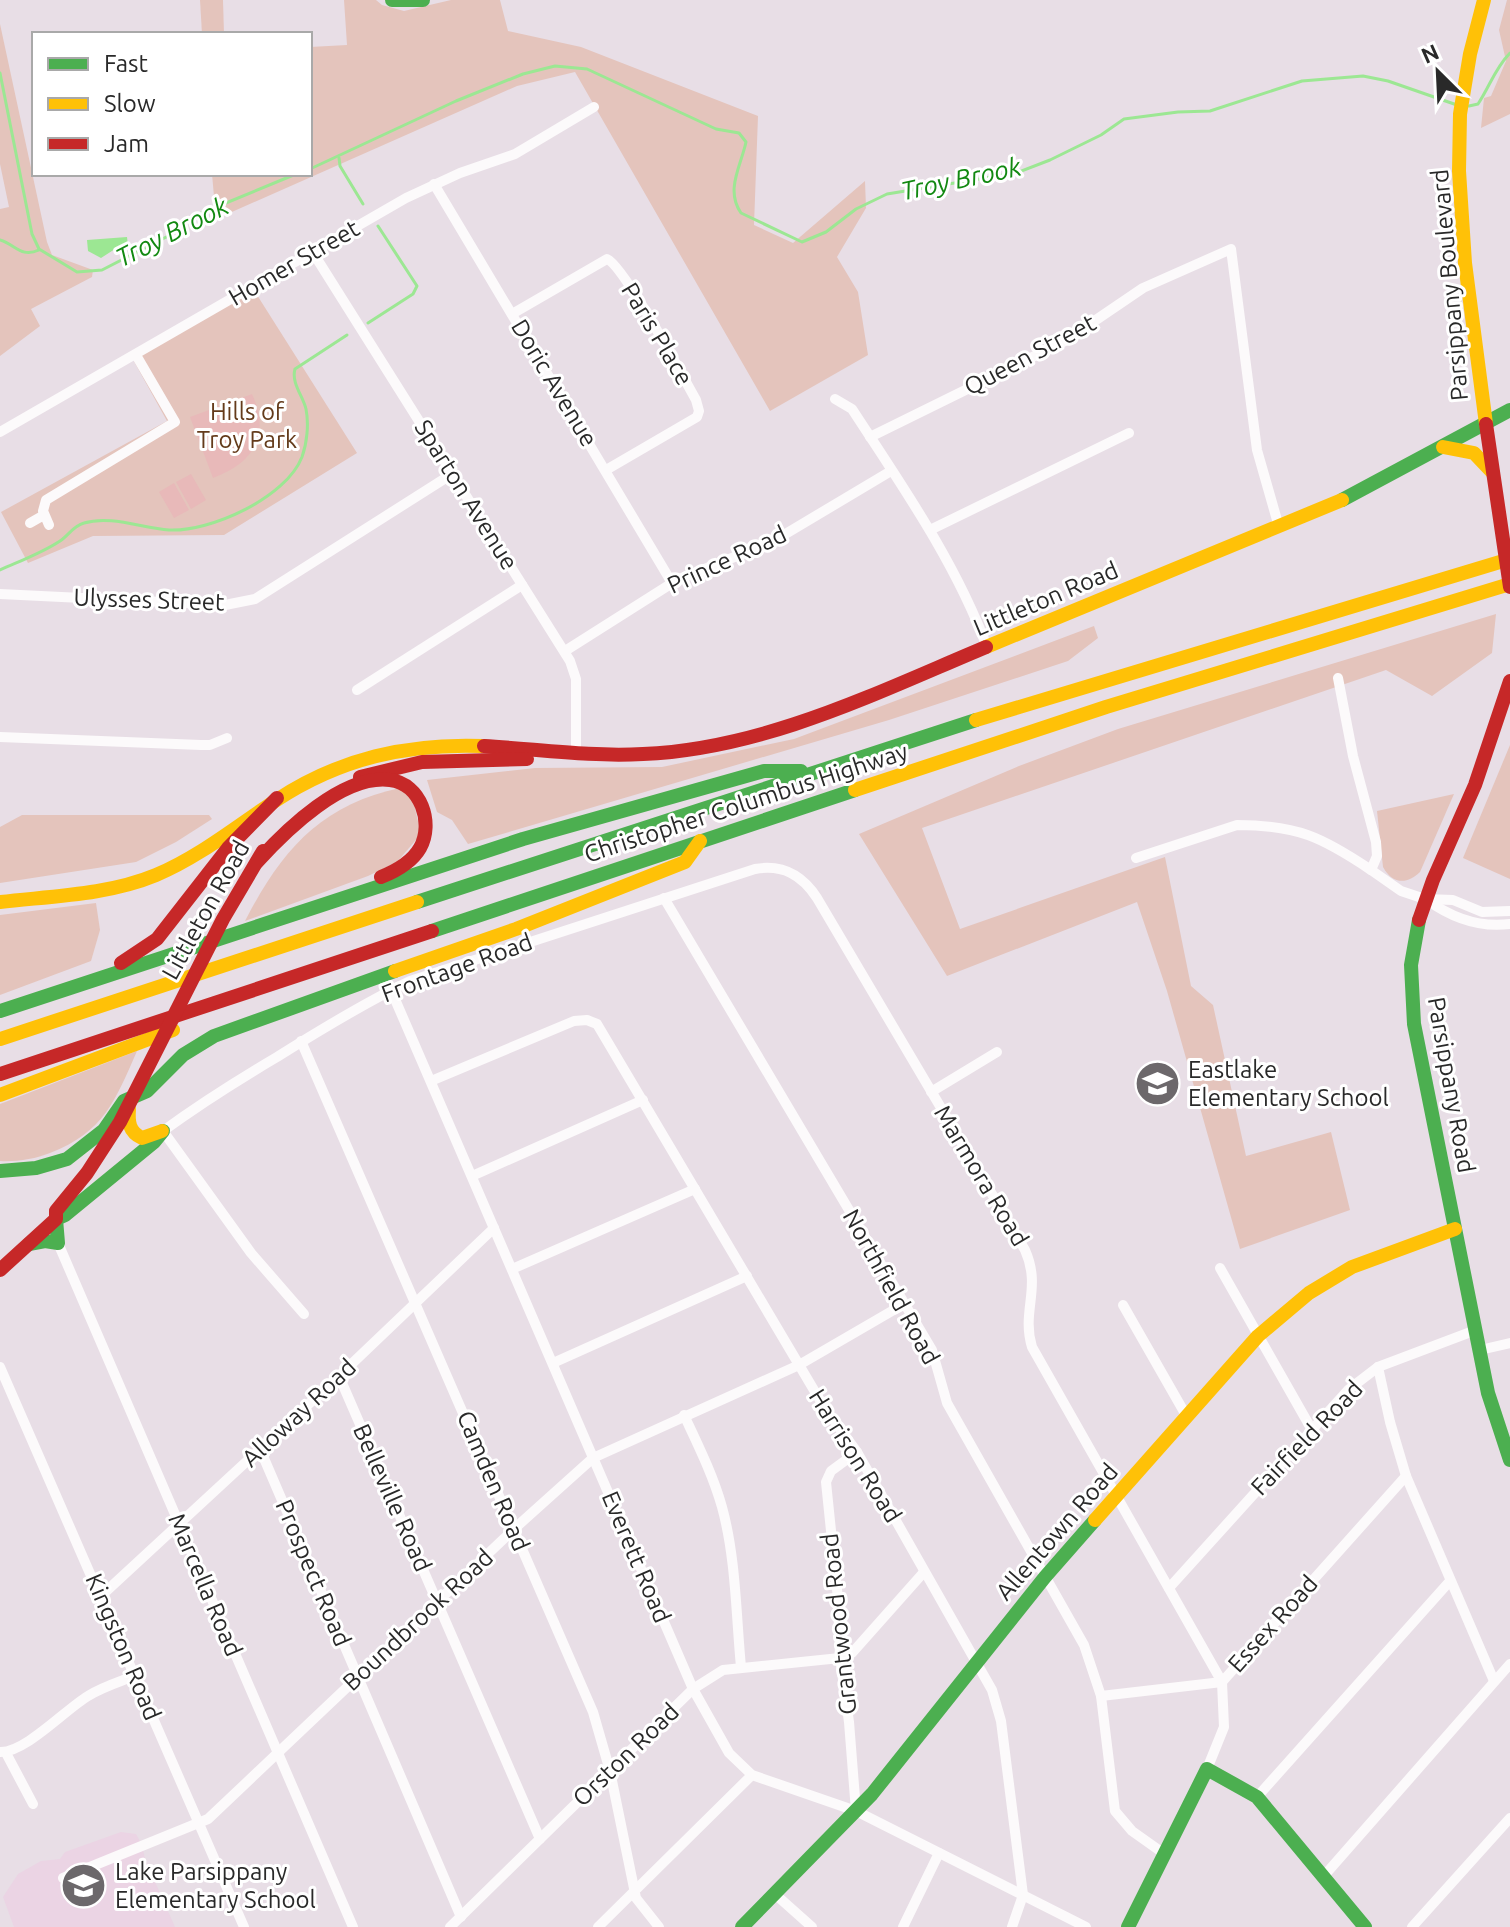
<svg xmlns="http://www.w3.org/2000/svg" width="1510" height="1927" viewBox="0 0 1510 1927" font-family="Ubuntu,sans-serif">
  <rect width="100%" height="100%" fill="#e8dee6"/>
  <path fill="#ebd4e4" d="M121,1832l15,2 6,11 3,14 30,68h-161l-11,-30 15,-23 23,-13 19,-2 5,-7z"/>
  <g fill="#e4c4bc">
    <path d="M200,0h23l1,34h-22z"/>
    <path d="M344,0h32l6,5 22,6 47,-11h49l8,31 73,16 177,69 -4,109 39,18 72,-62 1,27 -29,49 21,35 10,63 -98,56 -195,-339 -58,14 -301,133 -4,-45h98v-127l37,-2z"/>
    <path d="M1507,0h3v114l-29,14 3,-30 7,-2 15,-35 -7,-31z"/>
    <path d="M0,24l47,218 5,13 41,15 -1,7 -61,32 9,17 -40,30v-147l9,-2 -9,-43z"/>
    <path d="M252,287l105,166 -133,82 -131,1 -65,27 -27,-51 166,-91 -36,-65z"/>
    <path d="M1496,614l-4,39 -60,43 -46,-26 -464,158 38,101 205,-72 26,129 22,19 33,151 85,-24 19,78 -110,39 -73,-258 -30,-89 -190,74 -88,-142 160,-68 99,-37z"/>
    <path d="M1094,626l4,12 -30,23 -179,59 -421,124 -16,-24 -15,-8 -10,-32 108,-12 127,-1 132,-28z"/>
    <path d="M1510,745v134l-47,-21z"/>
    <path d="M400,788l13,12 8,34 -24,28 -29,14 -123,45c36,-70 75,-116 155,-133z"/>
    <path d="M1454,794l-34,78c-13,13 -28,12 -37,-5l-6,-56z"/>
    <path d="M22,815h187l3,4 -36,23 -40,20 -136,21v-56z"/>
    <path d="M96,903l4,27 -9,31 -91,34v-80z"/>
    <path d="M137,1051c-22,50 -33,81 -87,102 -15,6 -34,9 -50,8v-57z"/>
  </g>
  <g fill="#e8b9b9">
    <path d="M252,394c19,41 2,69 -39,84l-23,-61z"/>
    <path d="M191,474l15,26 -15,9 -15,-27z"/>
    <path d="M174,483l15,27 -15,8 -15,-26z"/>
  </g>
  <path fill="#9ce793" d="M127,237l1,9 -13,3 -14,9 -13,-7 -1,-11z"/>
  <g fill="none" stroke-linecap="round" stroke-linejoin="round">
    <g stroke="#9ce793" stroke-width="3">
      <path d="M0,73l32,161 7,15 38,23 25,-2 72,-37 18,-16 104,-43"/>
      <path d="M1469,106l9,-2c12,-18 17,-36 32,-51"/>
      <path d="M339,158l1,8 23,38"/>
      <path d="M310,169l146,-68 67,-27 32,-8 32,3 129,60 23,4 7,9c-5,24 -21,48 -5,71l61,29 24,-10 30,-23 31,-15 129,-21 34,-13 51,-25 23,-16 54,-7 32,-1 92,-30 61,-5 25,5 69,24"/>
      <path d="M0,240c16,5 21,18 39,10"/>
      <path d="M368,323l45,-29 4,-8 -39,-60"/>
      <path d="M0,570c20,-9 42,-17 60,-29 9,-6 13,-15 24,-18 26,-8 58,5 85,7 41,2 117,-32 133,-73 5,-14 7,-33 4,-48 -3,-13 -15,-26 -11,-40l52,-34"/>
    </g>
    <g stroke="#fcfafb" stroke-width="10">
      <path d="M434,184l238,399"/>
      <path d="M312,251l258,410 6,18v73"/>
      <path d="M512,314l95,-55c17,7 76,118 89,141l3,11 -2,6 -91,53"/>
      <path d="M835,399l17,10c50,77 103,152 135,238"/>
      <path d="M0,432l406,-234 54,-25 55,-19 79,-47"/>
      <path d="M870,437l195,-96 78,-53 88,-39 26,201 22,77"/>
      <path d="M30,523l14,-8"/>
      <path d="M49,525l-6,-14 3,-11 129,-78 -39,-67"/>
      <path d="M930,530l199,-97"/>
      <path d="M0,594l225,11 30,-6 197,-125"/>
      <path d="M565,651l112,-71 95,-38 119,-71"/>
      <path d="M1338,678l15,78 23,86 1,14 -6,14 30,21 24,8 28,1 29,12 28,-1"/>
      <path d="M357,690l165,-105"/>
      <path d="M0,737l201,8h9l17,-7"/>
      <path d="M1136,858l101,-33c60,0 85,12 134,45"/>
      <path d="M664,898l268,452 15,53 137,242 17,51 14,115 17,20 31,22"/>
      <path d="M1427,900c25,18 52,28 83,24"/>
      <path d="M391,990l302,699 36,64 23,22 104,36 230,116"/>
      <path d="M301,1041l292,671 17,59 26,127 23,29"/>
      <path d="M431,1081l143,-60 13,-1 10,4 227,383 33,45 135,238 9,31 22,174 -11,32"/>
      <path d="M931,1092l66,-40"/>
      <path d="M472,1176l171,-76"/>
      <path d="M58,1243l295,684"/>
      <path d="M1220,1268l92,162"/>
      <path d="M512,1269l183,-80"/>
      <path d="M1123,1305l64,112"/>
      <path d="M304,1314l-53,-61 -88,-122c37,-27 75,-51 114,-74 43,-27 87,-54 133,-76l345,-112c28,-5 47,6 62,29l208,352c17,38 -4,61 7,97l190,335 2,45 -17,42"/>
      <path d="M1480,1350l30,-7"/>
      <path d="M553,1363l194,-87"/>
      <path d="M0,1367l244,560"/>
      <path d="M1378,1367l12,55 16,54 88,205"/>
      <path d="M339,1376l201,463"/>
      <path d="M684,1415c14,30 29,60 38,92 14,51 14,108 19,160"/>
      <path d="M260,1449l201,468"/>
      <path d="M1169,1588l179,-198 30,-23 98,-37"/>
      <path d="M101,1596l238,-220 155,-148"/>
      <path d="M1101,1696l121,-14 184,-206"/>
      <path d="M0,1752c25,1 66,-43 88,-56 14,-9 31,-14 46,-20"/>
      <path d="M6,1753l27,51"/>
      <path d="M1257,1797l193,-216"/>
      <path d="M856,1811l-7,-89 -9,-64 -2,-59 -12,-117 5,-11 26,-19"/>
      <path d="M1323,1877l187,-213"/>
      <path d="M63,1878l145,-59 306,-290 79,-71 206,-93 105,-61"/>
      <path d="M775,1894l37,33"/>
      <path d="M450,1927l243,-238 30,-19 117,-12 12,-5 72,-81"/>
      <path d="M598,1927l154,-152"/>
      <path d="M903,1927l36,-74"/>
      <path d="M1412,1927l98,-109"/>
    </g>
    <g stroke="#4caf50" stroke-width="14">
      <path d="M392,0h31"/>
      <path d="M1342,500l168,-90"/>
      <path d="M417,902l559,-182"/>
      <path d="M1419,920l-8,45 3,59 74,369 22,67"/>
      <path d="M432,931l423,-141"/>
      <path d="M0,1011l523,-172 241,-68h37"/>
      <path d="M0,1171l36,-3 31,-9 37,-29 20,-29 23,-10 36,-36 31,-19 181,-65"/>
      <path d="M29,1244l16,-3 13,2 -2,-24 9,-4 89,-73 9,-11"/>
      <path d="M742,1927l130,-133 173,-217 50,-57"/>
      <path d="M1128,1927l79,-158 50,28 108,130"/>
    </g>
    <g stroke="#ffc107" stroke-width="14">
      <path d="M1484,0l-14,54 -10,60 -1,57 6,92 21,161"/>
      <path d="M1443,447l31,6 19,20"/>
      <path d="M986,647l356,-147"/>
      <path d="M976,720l534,-161"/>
      <path d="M855,790l251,-83 404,-123"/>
      <path d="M0,902c52,-6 108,-7 156,-27 43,-18 81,-49 119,-74 65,-43 133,-58 209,-55"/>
      <path d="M395,971l121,-42 169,-67 15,-21"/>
      <path d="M0,1039l417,-137"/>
      <path d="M0,1095l173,-65"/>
      <path d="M129,1109c-1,13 0,23 13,29l20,-7"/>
      <path d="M1095,1520l163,-184 51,-43 43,-26 103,-38"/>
    </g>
    <g stroke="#c62828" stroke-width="14">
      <path d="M1486,424l24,163"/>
      <path d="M484,746c53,3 106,11 159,8 121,-5 233,-61 343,-107"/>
      <path d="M360,777l62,-15 105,-3"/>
      <path d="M257,862c29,-32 86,-88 133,-82 31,4 44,43 30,68 -8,14 -24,23 -39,29"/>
      <path d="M1419,920l14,-40 42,-95 35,-104"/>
      <path d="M121,963l36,-24 71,-91 49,-50"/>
      <path d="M0,1074l432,-143"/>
      <path d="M0,1270l56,-51v-8l31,-38 33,-51 103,-203 40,-68"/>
    </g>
  </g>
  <defs>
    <symbol id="school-disc" viewBox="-11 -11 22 22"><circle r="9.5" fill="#6c686b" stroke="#fff"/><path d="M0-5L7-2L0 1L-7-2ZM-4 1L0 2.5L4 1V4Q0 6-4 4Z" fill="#fff"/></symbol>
  </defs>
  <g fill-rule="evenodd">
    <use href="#school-disc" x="1132" y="1058" width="51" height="51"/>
    <use href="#school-disc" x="58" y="1860" width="51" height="51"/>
  </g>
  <g text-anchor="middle" stroke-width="6" stroke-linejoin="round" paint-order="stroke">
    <g font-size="24" fill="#292929" stroke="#fff">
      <text transform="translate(294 263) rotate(-30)" y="8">Homer Street</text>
      <text transform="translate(1450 285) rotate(-95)" y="8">Parsippany Boulevard</text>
      <text transform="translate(657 334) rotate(59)" y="8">Paris Place</text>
      <text transform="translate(1030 355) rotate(-28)" y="8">Queen Street</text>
      <text transform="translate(554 383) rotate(59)" y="8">Doric Avenue</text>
      <text transform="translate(466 495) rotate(58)" y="8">Sparton Avenue</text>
      <text transform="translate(727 560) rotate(-25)" y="8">Prince Road</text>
      <text transform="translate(1046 599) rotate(-23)" y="8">Littleton Road</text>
      <text transform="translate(149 600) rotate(2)" y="8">Ulysses Street</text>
      <text transform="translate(746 803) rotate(-18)" y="8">Christopher Columbus Highway</text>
      <text transform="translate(206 910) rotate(-61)" y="8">Littleton Road</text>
      <text transform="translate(457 968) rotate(-20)" y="8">Frontage Road</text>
      <text transform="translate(1451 1085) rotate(80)" y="8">Parsippany Road</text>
      <text transform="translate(981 1176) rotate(59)" y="8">Marmora Road</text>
      <text transform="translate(891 1287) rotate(61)" y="8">Northfield Road</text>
      <text transform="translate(299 1413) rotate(-43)" y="8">Alloway Road</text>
      <text transform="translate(1307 1438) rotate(-46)" y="8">Fairfield Road</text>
      <text transform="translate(855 1456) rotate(58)" y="8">Harrison Road</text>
      <text transform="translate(493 1481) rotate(67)" y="8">Camden Road</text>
      <text transform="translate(392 1498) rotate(66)" y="8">Belleville Road</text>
      <text transform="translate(1057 1532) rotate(-49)" y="8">Allentown Road</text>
      <text transform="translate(636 1557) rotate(67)" y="8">Everett Road</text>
      <text transform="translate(313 1573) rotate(67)" y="8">Prospect Road</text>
      <text transform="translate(205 1585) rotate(67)" y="8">Marcella Road</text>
      <text transform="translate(418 1620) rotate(-43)" y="8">Boundbrook Road</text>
      <text transform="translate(839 1624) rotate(-96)" y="8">Grantwood Road</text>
      <text transform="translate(1273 1624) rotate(-48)" y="8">Essex Road</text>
      <text transform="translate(123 1647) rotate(67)" y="8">Kingston Road</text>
      <text transform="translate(626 1755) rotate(-44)" y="8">Orston Road</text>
    </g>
    <g font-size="24" fill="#643b1b" stroke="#fff">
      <text x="247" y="420">Hills of<tspan x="247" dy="28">Troy Park</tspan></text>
    </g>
    <g font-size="24" fill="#292929" stroke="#fff" text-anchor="start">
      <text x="1188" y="1078">Eastlake<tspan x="1188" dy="28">Elementary School</tspan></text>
      <text x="115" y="1880">Lake Parsippany<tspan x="115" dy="28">Elementary School</tspan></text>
    </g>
    <g font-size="26" font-style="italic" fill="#128911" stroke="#fff">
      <text transform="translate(961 179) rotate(-12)" y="9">Troy Brook</text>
      <text transform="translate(172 232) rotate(-27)" y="9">Troy Brook</text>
    </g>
  </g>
  <rect x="32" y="32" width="280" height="144" fill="#ffffff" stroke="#a9a9a9" stroke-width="2"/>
  <rect x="48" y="58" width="40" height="12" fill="#4caf50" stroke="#a9a9a9" stroke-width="2"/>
  <text x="104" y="72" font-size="24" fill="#292929">Fast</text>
  <rect x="48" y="98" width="40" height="12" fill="#ffc107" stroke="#a9a9a9" stroke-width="2"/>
  <text x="104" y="112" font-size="24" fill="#292929">Slow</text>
  <rect x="48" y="138" width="40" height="12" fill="#c62828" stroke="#a9a9a9" stroke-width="2"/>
  <text x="104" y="152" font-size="24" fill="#292929">Jam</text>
  <g transform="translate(1438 72) rotate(336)" stroke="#ffffff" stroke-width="6" paint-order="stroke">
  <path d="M0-6L14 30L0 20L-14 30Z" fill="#292929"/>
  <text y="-12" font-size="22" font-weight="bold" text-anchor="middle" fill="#292929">N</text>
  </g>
</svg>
